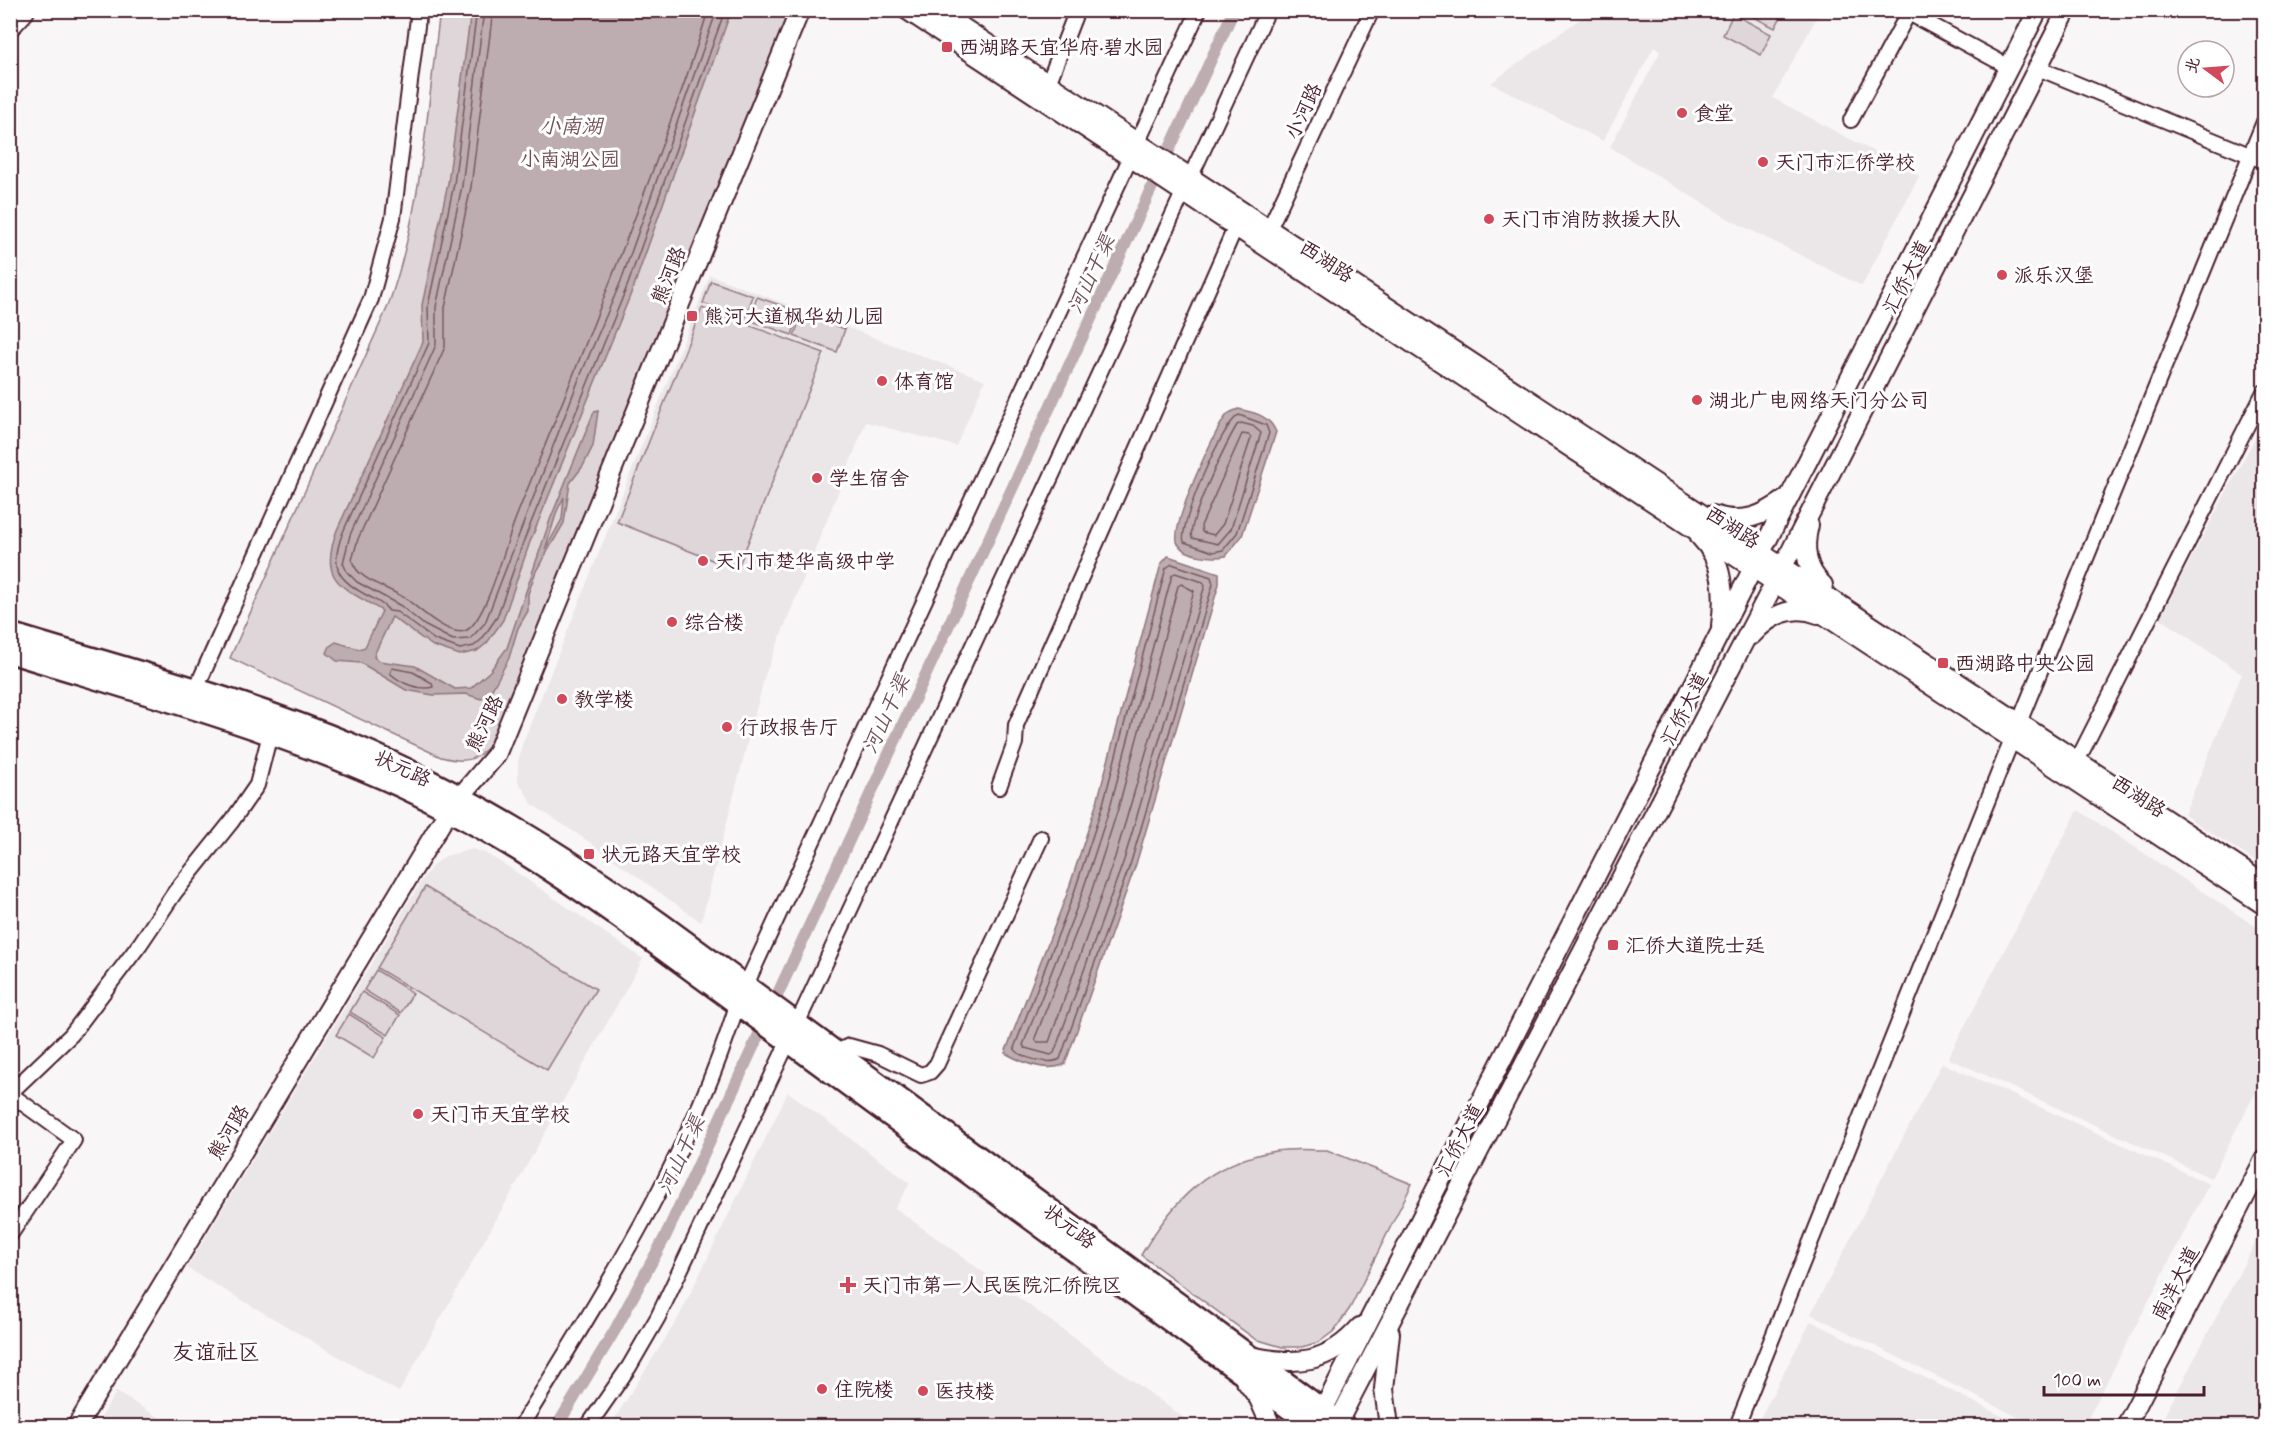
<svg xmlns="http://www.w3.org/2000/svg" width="2275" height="1437" viewBox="0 0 2275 1437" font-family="Mynerve,'LXGW WenKai TC',sans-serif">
  <rect width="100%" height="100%" fill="#f8f6f7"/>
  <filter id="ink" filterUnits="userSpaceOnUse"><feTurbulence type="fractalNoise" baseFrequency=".0167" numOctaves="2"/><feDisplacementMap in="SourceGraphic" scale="12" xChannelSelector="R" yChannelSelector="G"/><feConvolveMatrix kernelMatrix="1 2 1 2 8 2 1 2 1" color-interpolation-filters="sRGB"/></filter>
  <g filter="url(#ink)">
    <g fill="#ebe6e8">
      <path d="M1591,11h229l-47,87 146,78 -57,110 -133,-67 -119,-72 50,-95 -6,-5 -51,94 -112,-58z"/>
      <path d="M710,275l275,105 -29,66 -90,-24 -101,253 -64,247 -119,-85 -49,-32 -15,-24v-18l4,-18z"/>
      <path d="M2264,421v446l-80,-52 58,-141 -82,-56z"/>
      <path d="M2078,810l186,122v144l-53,102 -263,-120z"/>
      <path d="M472,849l13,4 25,15 133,91 -244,433 -212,-124 235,-388 11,-15 13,-9z"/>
      <path d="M1942,1063l267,121 -125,242h-48l-225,-112z"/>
      <path d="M788,1092l122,91 -15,25 300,218h-585l69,-109z"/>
      <path d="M2264,1226v200h-105z"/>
      <path d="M1811,1321l211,105h-266z"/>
      <path d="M116,1392l57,34h-77z"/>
    </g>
    <g fill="#ded6d9" stroke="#947a82" stroke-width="1.5">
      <path d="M440,11h350l-298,732c-16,19 -28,20 -51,14l-211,-99 158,-352c34,-95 39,-196 52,-295z"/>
      <path d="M1742,11l42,-1v1l-9,17z"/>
      <path d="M1733,14l38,20 -10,21 -38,-20z"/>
      <path d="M711,281l42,15 -8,23 -42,-16z"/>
      <path d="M757,297l43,15 -8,23 -43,-15z"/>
      <path d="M702,308l122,45 -87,217 -120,-48z"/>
      <path d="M802,314l43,15 -8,23 -43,-16z"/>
      <path d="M425,887l171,102 -49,81 -170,-102z"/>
      <path d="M376,970l37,23 -12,20 -37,-23z"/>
      <path d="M362,992l38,23 -12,20 -38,-23z"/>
      <path d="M349,1014l37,23 -12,21 -38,-23z"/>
      <path d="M1327,1150l85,34 -62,124 -16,23 -15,11 -17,5h-20l-27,-8 -114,-84c33,-56 68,-93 135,-104 16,-3 34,-1 51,-1z"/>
    </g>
    <g fill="#bdadb0" stroke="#8f747b" stroke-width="1.5" fill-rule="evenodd">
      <path d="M471,11h260l-97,275 -104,256 -27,78 -16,23 -10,8 -17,4 -27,-9 -41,-29 -17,36 -1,4 5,4 36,5 40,23 16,-1 19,-17 17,-23 43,-128 44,-108 4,-1 -5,35 -10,20 -13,17 -6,40 -28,48 -8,23v17l-10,17 -9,30 -20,37 -8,4 -15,-5 -33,1 -27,-5 -45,-27 -24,-2 -10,-8 3,-7 6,-4 23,7 6,-2 17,-36c-38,-24 -65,-28 -45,-81l86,-188 -1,-37 26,-122zM564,497l-2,22 -17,31 12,-39z"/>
      <path d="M1238,409c17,4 31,6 38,23l-34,104 -16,20c-13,2 -40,1 -48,-12 -9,-15 36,-113 48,-128 3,-4 8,-5 12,-7z"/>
      <path d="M1168,556l51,17v11l-83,280 -71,200c-19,9 -42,-1 -60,-11l62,-159 30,-92 64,-238z"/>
    </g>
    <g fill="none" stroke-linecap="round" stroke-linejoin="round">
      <g stroke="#785860" stroke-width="1.5">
        <path d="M477,10l-23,174 -26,122 1,37 -86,189c-14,36 -6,48 27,65 7,4 14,7 19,14l8,1 38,28 25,9 14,-3 8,-7 15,-22 27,-77 104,-256 97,-274"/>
        <path d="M484,10l-22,176 -26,121v38l-86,190 -7,28 4,9 10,10 44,24 23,19 29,15 17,-1 15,-16 94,-244 42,-98 96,-271"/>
        <path d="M493,10l-22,177 -26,121v39l-87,192 -6,21c5,22 41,28 57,41 11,9 43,38 58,29 21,-13 39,-89 50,-115 49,-122 99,-244 144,-367 16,-46 34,-91 47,-138"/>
        <path d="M1239,415l27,10 3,8 -32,100 -14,17 -10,2 -29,-10c-6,-17 39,-120 55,-127z"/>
        <path d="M1241,423l12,3 8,7 -30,96 -13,15 -26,-6c-6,-14 35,-96 45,-113z"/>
        <path d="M1242,434l7,1 2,3 -28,86 -9,11 -12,-3 -1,-6z"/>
        <path d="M1172,564l39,13 2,7 -82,278 -71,197c-10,6 -40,0 -46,-11l59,-152 30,-92 63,-236z"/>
        <path d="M1175,573l28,9 2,3 -81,275 -70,193 -3,2 -26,-7 -2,-3 57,-146 30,-92 62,-232z"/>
        <path d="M1181,584l13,7 -79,266 -66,185h-12l-2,-4 53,-136 30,-93 60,-223z"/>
        <path d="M392,668l21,4 19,11 1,4c-14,4 -33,-4 -43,-14z"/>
      </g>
      <path stroke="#bdadb0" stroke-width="12" d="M557,1426l58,-96 50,-93 569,-1227"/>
      <defs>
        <g id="street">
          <path d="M1909,13l100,54"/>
          <path d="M2038,68l226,93"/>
          <path d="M1048,84l29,-74"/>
          <path d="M1851,120l59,-110"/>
          <path d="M1269,229l103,-219"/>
          <path d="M195,691l176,-392 22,-81 26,-208"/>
          <path d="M2077,761l187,-369"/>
          <path d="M999,787l16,-44 1,-18 219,-497"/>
          <path d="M745,987l454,-977"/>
          <path d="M797,1024l471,-1014"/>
          <path d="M836,1052l13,-6 29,8 43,21 9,-3 7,-8 104,-226"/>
          <path d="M10,1093l61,-58 69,-91 35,-52 57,-71 25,-36 13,-51"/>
          <path d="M10,1094l64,46 -64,95"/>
          <path d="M521,1426c83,-135 169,-268 216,-421"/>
          <path d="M588,1426l41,-59 29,-50 130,-275"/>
          <path d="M1737,1426l268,-669 259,-635"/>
        </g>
        <g id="secondary">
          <path d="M907,10l1357,895"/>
          <path d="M936,10l1328,874"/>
          <path d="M1713,515c31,10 50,1 76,-18"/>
          <path d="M1809,525c-6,23 -4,44 14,60"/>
          <path d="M1700,537c24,24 25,58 21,89"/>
          <path d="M1752,635c17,-19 40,-31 66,-21"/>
          <path d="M1250,1356c46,10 78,8 110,-29"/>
          <path d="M1245,1380l14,19 12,27"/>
          <path d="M1317,1422l721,-1412"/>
          <path d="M77,1426l372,-616 47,-55 304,-745"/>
          <path d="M1336,1426l439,-844 292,-572"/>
          <path d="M1389,1426l-5,-37 6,-56"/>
          <path d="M2126,1426l138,-266"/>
        </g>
        <g id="primary">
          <path d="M10,634c114,35 232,65 342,111 111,47 212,110 310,180l682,501"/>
          <path d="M10,652c120,37 242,70 357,119 94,39 180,94 262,153l685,502"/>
        </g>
        <path id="highway" d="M10,23l12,-13"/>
      </defs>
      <use href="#street" stroke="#4a1f2b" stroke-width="18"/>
      <use href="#secondary" stroke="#4a1f2b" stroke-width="22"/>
      <use href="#primary" stroke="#4a1f2b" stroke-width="26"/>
      <use href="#highway" stroke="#4a1f2b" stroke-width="28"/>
      <use href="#street" stroke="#fff" stroke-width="14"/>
      <use href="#secondary" stroke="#fff" stroke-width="18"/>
      <use href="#primary" stroke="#fff" stroke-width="21"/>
      <use href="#highway" stroke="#fff" stroke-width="24"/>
    </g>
  </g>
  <g fill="#d1495b" stroke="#fff" stroke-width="2">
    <rect x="941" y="41" width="12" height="12" rx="3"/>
    <circle cx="1682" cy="113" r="6"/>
    <circle cx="1763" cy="162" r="6"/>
    <circle cx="1489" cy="219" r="6"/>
    <circle cx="2002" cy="275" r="6"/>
    <rect x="686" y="310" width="12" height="12" rx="3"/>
    <circle cx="882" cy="381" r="6"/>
    <circle cx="1697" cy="400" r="6"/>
    <circle cx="817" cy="478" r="6"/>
    <circle cx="703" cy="561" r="6"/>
    <circle cx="672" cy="622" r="6"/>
    <rect x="1937" y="657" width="12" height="12" rx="3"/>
    <circle cx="562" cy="699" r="6"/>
    <circle cx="727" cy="727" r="6"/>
    <rect x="583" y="848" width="12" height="12" rx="3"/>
    <rect x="1607" y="939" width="12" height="12" rx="3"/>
    <circle cx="418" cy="1114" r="6"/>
    <path d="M845 1276h6v6h6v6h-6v6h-6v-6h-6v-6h6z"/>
    <circle cx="822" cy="1389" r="6"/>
    <circle cx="923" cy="1391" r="6"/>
  </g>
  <g text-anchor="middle" stroke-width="6" stroke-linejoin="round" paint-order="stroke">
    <g font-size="20" fill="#4a1f2b" stroke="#fff" text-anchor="start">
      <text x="959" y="54">西湖路天宜华府·碧水园</text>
      <text x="1694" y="120">食堂</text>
      <text x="1775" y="169">天门市汇侨学校</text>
      <text x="1501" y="226">天门市消防救援大队</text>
      <text x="2014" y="282">派乐汉堡</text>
      <text x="704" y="323">熊河大道枫华幼儿园</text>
      <text x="894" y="388">体育馆</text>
      <text x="1709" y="407">湖北广电网络天门分公司</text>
      <text x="829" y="485">学生宿舍</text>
      <text x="715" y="568">天门市楚华高级中学</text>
      <text x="684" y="629">综合楼</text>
      <text x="1955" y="670">西湖路中央公园</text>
      <text x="574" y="706">教学楼</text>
      <text x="739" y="734">行政报告厅</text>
      <text x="601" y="861">状元路天宜学校</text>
      <text x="1625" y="952">汇侨大道院士廷</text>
      <text x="430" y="1121">天门市天宜学校</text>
      <text x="862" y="1292">天门市第一人民医院汇侨院区</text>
      <text x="834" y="1396">住院楼</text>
      <text x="935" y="1398">医技楼</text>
    </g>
    <g font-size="20" fill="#4a1f2b" stroke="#fff">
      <text transform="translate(1303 111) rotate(-65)" y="7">小河路</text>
      <text transform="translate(1327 261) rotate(33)" y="7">西湖路</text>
      <text transform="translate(668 275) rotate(-68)" y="7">熊河路</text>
      <text transform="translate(1906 277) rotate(-63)" y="7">汇侨大道</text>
      <text transform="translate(1733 527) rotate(33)" y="7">西湖路</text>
      <text transform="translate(1684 709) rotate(-63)" y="7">汇侨大道</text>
      <text transform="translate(484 723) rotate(-64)" y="7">熊河路</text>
      <text transform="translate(403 768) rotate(25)" y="7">状元路</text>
      <text transform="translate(2139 796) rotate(33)" y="7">西湖路</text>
      <text transform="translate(228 1132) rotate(-59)" y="7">熊河路</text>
      <text transform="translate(1459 1140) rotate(-63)" y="7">汇侨大道</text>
      <text transform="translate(1070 1226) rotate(37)" y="7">状元路</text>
      <text transform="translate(2175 1283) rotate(-63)" y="7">南洋大道</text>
    </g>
    <g font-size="20" fill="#6f4d56" stroke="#fff">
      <text x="570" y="166">小南湖公园</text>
    </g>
    <g font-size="21" font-style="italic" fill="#72515a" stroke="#fff">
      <text x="571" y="133">小南湖</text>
      <text transform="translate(1091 274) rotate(-65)" y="7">河山干渠</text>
      <text transform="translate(886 714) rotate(-65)" y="7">河山干渠</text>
      <text transform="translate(681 1155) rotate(-65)" y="7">河山干渠</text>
    </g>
    <g font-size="22" fill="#4a1f2b" stroke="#fff">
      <text x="216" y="1359">友谊社区</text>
    </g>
  </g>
  <rect width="2275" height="1437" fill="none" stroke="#fff" stroke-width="36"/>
  <rect x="18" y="18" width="2239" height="1401" fill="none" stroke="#4a1f2b" stroke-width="2" filter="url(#ink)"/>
  <g transform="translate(2206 69) rotate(286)"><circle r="28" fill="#ffffff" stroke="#b7a5aa" stroke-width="1.5"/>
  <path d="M0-4.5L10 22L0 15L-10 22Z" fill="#d1495b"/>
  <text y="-9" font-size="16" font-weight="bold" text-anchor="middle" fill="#4a1f2b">北</text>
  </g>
  <path d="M2044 1386v9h160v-9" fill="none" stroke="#4a1f2b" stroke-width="3"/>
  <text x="2053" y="1386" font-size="18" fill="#4a1f2b" stroke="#ffffff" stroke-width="4.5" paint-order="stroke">100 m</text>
</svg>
